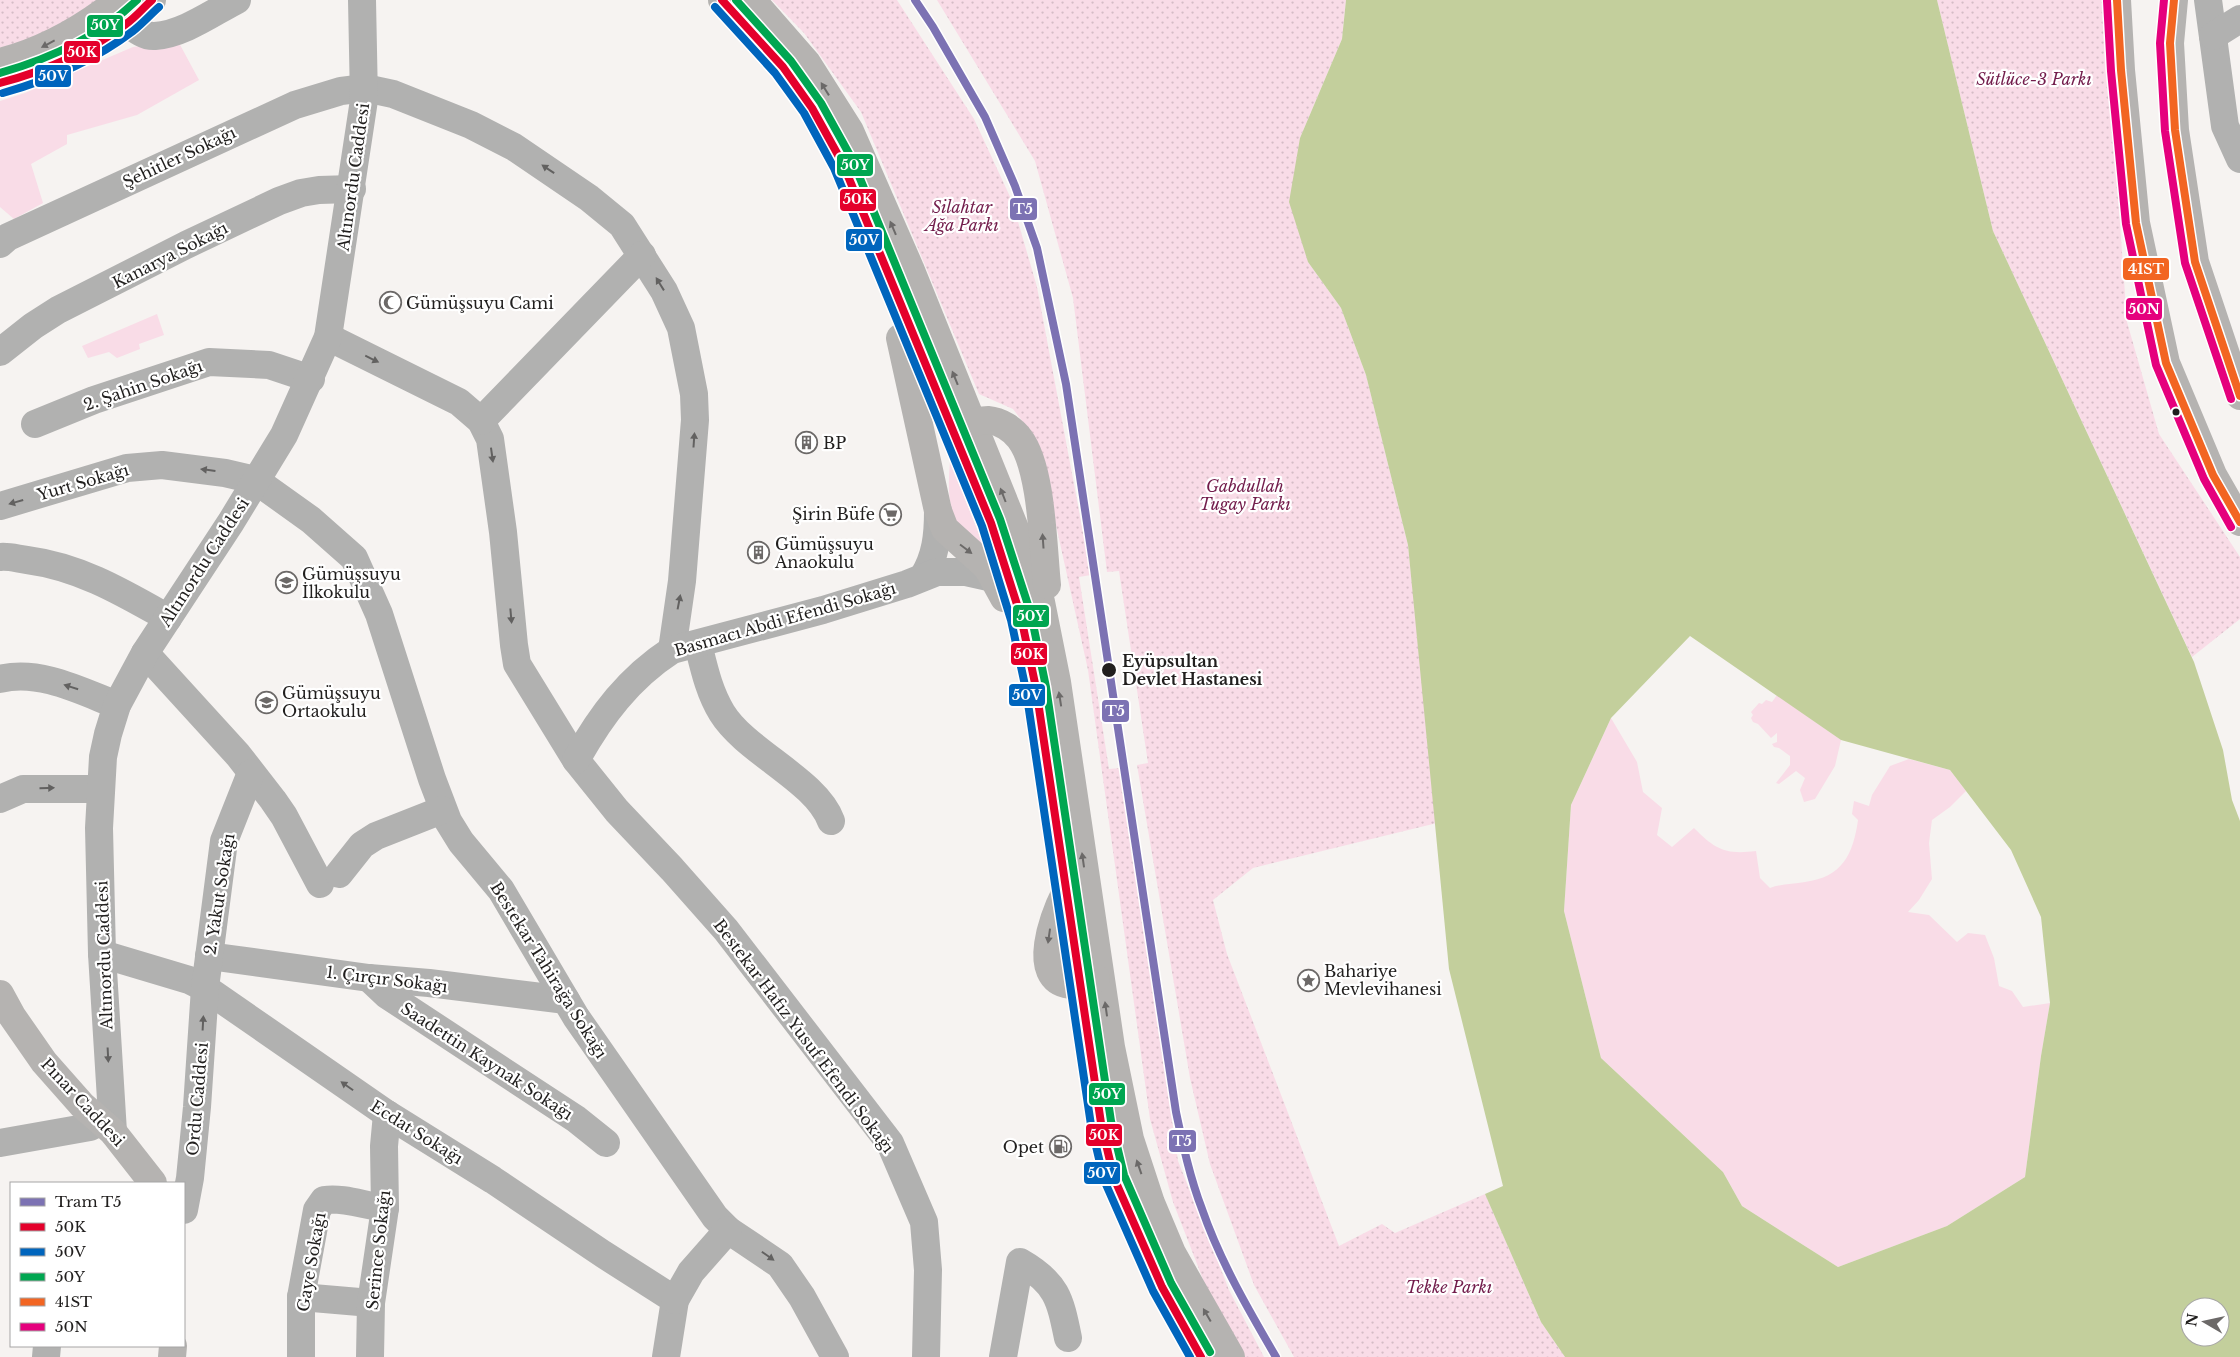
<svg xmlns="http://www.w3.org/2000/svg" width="2240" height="1357" viewBox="0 0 2240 1357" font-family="'Libre Baskerville',serif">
  <defs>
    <pattern id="park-dots" width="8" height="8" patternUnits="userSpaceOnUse" patternTransform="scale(1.25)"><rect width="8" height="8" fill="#f9dce7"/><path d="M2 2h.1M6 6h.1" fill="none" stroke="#d5bcc6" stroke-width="1.8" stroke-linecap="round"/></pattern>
  </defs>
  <rect width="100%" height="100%" fill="#f6f3f1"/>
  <g fill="#f9dce7">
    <path d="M178,41l21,39 -62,35 -70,20v9l-36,20 12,39 -29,16 -14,-12v-106l25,-8 108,-46z"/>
    <path d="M157,314l7,21 -25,9 1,5 -23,9 -8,-6 -21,6 -6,-12z"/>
    <path d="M950,461l35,88c-7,-6 -19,-12 -24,-19 -14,-21 -13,-45 -11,-69z"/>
    <path d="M1777,695l64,45 -6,26 -20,33 -11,3 -4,-12 5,-12 -9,-7 -17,13 -3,-1 14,-18v-9l-11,-8 -5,-1 -2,-3 5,-2v-9l-6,5 -13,-14 -5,-2 -2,-4 2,-3 -2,-3 8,-9 3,1 4,-4 6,2z"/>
    <path d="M1611,718l26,44 6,30 19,16 -5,27 15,12 22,-19c21,21 31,27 62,23l4,27 10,10c11,-4 23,-4 35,-6 37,-5 48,-27 53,-62l-6,-6 2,-13 15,5 3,-11 18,-29 19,-7 41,11 16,21 -16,16 -18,13 -3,23 3,36 -13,21 -11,12 21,3 28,27 11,-9 17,2 9,23 5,28 13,5 11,16 27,-4 -9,53 -16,121 -78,49 -109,41 -96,-61 -19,-34 -122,-114 -37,-147 7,-106z"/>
  </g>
  <g fill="url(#park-dots)">
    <path d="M0,0h98l-55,35 -43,13z"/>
    <path d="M772,0h125l77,119 38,82 25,86 54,288 -12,2 30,192 12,-1 57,393 51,129 35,67h-21l-32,-57 -38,-98 -23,-83 -62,-449 -42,-190 -13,-45 -20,-26 -34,-15 -118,-282 -57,-79z"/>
    <path d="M937,0h409l-4,39 -42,99 8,124 33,46 25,67 42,170 29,278 -184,45 -40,32 14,54 112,292 43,-22 13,9 90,-39 56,128 24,35h-271l-40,-72 -44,-121 -20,-86 -53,-313 11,-2 -29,-192 -12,1 -34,-274 -38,-137z"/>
    <path d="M1937,0h167l23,322 32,112 81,123v62l-48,38 -199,-426z"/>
  </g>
  <path fill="#c3cf9c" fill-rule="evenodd" d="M1346,0h591l56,231 201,431 29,88 9,50 8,21v536h-675l-24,-35 -56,-128 18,-8 -54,-217 -41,-424 -42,-170 -25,-67 -33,-46 -19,-60 11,-64 42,-99zM1690,636l151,104 109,30 61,80 30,67 9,86 -9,53 -16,121 -78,49 -109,41 -96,-61 -19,-34 -122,-114 -37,-147 7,-106 40,-87zM2190,1307h30v30h-30z"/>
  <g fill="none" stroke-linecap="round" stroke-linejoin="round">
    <g stroke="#b1b1b0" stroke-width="28">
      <path d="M2208,0l17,126 15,33"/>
      <path d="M127,23c8,6 18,14 28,13 28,-2 57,-23 82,-36"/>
      <path d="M2213,36l27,-17"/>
      <path d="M0,244l8,-7 287,-132 46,-14 24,-3 28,6 78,31 43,22 75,51 33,27 42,66 17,37 13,66 1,26 -13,161 -10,69"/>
      <path d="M328,337l131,65 22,19 9,18 13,93 11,113 3,19 59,96 41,51 55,58 54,61 164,213 34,79 4,48 -2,87"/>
      <path d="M0,352l33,-26 25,-16 128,-65 93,-44 22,-8 18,-3 33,-1"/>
      <path d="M481,421l161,-166"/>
      <path d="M35,424l59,-24 115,-38 60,3 42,14"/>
      <path d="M0,506l127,-38 35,-3 63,8 30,7 56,40 43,38 25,56 53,165 16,42 13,21 40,48 75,127 139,200 13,13 52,35 22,32 33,60"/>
      <path d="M0,557c9,-1 18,2 27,3 53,7 95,32 141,58"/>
      <path d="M923,577c13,-21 15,-42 15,-66"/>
      <path d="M698,644c6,24 11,48 24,69 24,39 94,67 109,108"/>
      <path d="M145,653l93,102 35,45 11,16 36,68"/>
      <path d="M0,679c39,-10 81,12 117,26"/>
      <path d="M576,760c25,-45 53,-82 96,-110l151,-40 84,-26 30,-12h29l27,6"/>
      <path d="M0,799l23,-10h78"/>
      <path d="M339,874l23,-29 14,-9 66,-26"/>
      <path d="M102,954l87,26 16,8 182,126 106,66 110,74 72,46 -9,57"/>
      <path d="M209,956l160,22 60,5 137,17"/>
      <path d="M369,978l18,17 189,124 30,24"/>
      <path d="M113,1132l-11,-178 -3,-126 4,-71 5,-23 9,-29 28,-52 86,-131 53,-87 44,-98 36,-237 -2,-100"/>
      <path d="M0,1143l90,-16 12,-6"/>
      <path d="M184,1210l6,-32 7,-71 8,-119 19,-147 27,-68"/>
      <path d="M301,1297l70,6"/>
      <path d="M675,1300l16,-28 37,-42"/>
      <path d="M46,1357l1,-11"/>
      <path d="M301,1357v-60l16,-87 7,-10c20,-3 41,6 61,8"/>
      <path d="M370,1357l1,-54 14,-95 -1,-62 3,-32"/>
      <path d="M1003,1357l17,-95c37,21 40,37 48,76"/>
    </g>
    <g stroke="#b5b3b1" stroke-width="28">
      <path d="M722,0l61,67 29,41 16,27 15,29 48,116 100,243 30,94 15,71 53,361 12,74 13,55 48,109 39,70"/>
      <path d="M752,0l55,63 43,68 60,137 123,305 8,29 16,80 54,365 19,92 21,64 21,50 59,104"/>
      <path d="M2117,0l4,70 15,153 30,140 47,112 27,47"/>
      <path d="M2174,0l-4,43 5,87 20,132 45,134"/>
      <path d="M0,62c43,-11 84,-34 119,-62"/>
      <path d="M0,83c44,-11 89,-33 126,-59 9,-7 17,-16 26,-24"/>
      <path d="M900,338l38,173 7,18 42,38 17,31"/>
      <path d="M958,429c9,-4 19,-9 30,-9 12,1 25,9 32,19 22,29 23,108 27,146"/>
      <path d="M1066,891c-11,22 -38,88 4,94 9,2 19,-1 26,-7"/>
      <path d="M0,994l12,22 32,46 38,43 31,27 40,51"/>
      <path d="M172,1357l1,-11"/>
    </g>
    <defs>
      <g id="bus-1">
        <path d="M722,0l61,67 29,41 31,56 148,359 30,94 15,71 65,435 13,55 48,109 39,70"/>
        <path d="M0,83c45,-12 89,-31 126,-59 10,-7 17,-16 26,-24"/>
      </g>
      <g id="bus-2">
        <path d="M715,7l60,66 29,40 30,55 148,358 29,94 15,70 65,435 13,55 49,111 37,66"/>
        <path d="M3,93c46,-13 92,-33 130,-62 9,-7 17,-16 26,-24"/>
      </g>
      <g id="bus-3">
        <path d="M736,0l55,61 30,42 31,56 148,360 31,95 15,73 65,434 13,54 47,108 39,69"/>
        <path d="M0,73c49,-14 100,-37 137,-73"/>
      </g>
      <g id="bus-4">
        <path d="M2117,0l4,70 15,153 30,140 47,112 27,47"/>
        <path d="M2174,0l-4,43 5,87 20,132 45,134"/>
      </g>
      <g id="bus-5">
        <path d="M2164,0l-4,43 5,88 20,132 46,136"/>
        <path d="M2107,1l4,70 15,153 30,141 48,114 27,48"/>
      </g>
    </defs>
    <use href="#bus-1" stroke="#fff" stroke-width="11"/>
    <use href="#bus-2" stroke="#fff" stroke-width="11"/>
    <use href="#bus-3" stroke="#fff" stroke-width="11"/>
    <use href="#bus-4" stroke="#fff" stroke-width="11"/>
    <use href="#bus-5" stroke="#fff" stroke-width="11"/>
    <use href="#bus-1" stroke="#e4002b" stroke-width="8"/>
    <use href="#bus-2" stroke="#0065bd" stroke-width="8"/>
    <use href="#bus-3" stroke="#00a651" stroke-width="8"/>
    <use href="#bus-4" stroke="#f26522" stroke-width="8"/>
    <use href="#bus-5" stroke="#e5007d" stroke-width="8"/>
    <defs>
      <path id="tram-1" d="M915,0l18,27 52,90 30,69 22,62 29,136 110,728c7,33 14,66 26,97 18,52 46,100 74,148"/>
    </defs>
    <use href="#tram-1" stroke="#fff" stroke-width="11"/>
    <use href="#tram-1" stroke="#7c72b3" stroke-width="8"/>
  </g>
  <defs><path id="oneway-solid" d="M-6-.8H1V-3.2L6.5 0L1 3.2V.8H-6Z" transform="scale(1.25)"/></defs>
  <g fill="#6b6968">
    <use href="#oneway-solid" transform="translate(48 44) rotate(152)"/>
    <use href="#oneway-solid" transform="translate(825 89) rotate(-122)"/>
    <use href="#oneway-solid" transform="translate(893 228) rotate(-113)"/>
    <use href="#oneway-solid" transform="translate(955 378) rotate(-112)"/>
    <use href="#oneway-solid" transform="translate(1003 495) rotate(-111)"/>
    <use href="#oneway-solid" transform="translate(1043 541) rotate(-94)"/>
    <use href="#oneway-solid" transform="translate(966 549) rotate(37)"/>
    <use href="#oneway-solid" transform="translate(1060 699) rotate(-99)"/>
    <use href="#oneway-solid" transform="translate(1083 860) rotate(-98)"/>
    <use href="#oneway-solid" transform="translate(1049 936) rotate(98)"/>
    <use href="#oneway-solid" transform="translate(1106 1009) rotate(-98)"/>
    <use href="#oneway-solid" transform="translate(1139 1167) rotate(-109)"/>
    <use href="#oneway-solid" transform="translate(1207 1315) rotate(-120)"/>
  </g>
  <g fill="#626160">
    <use href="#oneway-solid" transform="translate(548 169) rotate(-146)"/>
    <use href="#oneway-solid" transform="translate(660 284) rotate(-122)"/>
    <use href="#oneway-solid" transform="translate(372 359) rotate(26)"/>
    <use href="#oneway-solid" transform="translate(694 440) rotate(-86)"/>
    <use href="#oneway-solid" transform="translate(492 455) rotate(82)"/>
    <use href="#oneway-solid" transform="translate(208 470) rotate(-173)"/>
    <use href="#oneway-solid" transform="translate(16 502) rotate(164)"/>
    <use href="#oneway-solid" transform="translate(679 602) rotate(-79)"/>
    <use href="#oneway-solid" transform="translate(511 616) rotate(85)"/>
    <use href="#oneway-solid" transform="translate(71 687) rotate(-162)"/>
    <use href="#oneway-solid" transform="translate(47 788) rotate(-1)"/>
    <use href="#oneway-solid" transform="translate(203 1023) rotate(-87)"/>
    <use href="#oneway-solid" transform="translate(108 1055) rotate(87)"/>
    <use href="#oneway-solid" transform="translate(347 1086) rotate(-145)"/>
    <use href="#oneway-solid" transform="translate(768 1256) rotate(35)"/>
  </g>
  <defs>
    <symbol id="mosque-ring" viewBox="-11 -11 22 22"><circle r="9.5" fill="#fff" stroke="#6c6968" stroke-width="1.5"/><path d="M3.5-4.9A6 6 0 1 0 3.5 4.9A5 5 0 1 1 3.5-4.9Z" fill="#6c6968"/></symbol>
    <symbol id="building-ring" viewBox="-11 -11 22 22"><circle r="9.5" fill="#fff" stroke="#6c6968" stroke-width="1.5"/><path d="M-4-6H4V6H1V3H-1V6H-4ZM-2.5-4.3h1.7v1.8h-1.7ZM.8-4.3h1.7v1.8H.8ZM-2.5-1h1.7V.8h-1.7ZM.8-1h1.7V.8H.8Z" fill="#6c6968"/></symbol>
    <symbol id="supermarket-ring" viewBox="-11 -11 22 22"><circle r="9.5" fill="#fff" stroke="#6c6968" stroke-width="1.5"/><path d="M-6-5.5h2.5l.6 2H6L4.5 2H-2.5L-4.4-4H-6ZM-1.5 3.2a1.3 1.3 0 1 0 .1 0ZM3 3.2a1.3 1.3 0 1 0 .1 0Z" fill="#6c6968"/></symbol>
    <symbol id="school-ring" viewBox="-11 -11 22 22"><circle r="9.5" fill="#fff" stroke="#6c6968" stroke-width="1.5"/><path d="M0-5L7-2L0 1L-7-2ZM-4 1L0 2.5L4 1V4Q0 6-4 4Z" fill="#6c6968"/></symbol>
    <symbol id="sight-ring" viewBox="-11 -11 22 22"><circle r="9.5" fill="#fff" stroke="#6c6968" stroke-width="1.5"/><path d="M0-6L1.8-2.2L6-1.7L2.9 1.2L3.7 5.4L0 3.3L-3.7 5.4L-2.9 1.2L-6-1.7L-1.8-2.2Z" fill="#6c6968"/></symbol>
    <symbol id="fuel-ring" viewBox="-11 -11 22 22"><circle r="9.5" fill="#fff" stroke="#6c6968" stroke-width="1.5"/><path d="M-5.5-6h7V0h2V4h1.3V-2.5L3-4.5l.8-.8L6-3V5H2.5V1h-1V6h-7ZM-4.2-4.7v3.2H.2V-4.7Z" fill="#6c6968"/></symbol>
  </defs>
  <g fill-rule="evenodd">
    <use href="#mosque-ring" x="378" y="290" width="25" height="25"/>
    <use href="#building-ring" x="794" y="430" width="25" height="25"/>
    <use href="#supermarket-ring" x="878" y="502" width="25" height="25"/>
    <use href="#building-ring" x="746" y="540" width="25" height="25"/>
    <use href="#school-ring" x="274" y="570" width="25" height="25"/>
    <use href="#school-ring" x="254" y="690" width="25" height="25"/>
    <use href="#sight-ring" x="1296" y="968" width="25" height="25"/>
    <use href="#fuel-ring" x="1048" y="1134" width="25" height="25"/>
  </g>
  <g fill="#211f1e" stroke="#fff" stroke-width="2">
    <circle cx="2176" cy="412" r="4.5"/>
    <circle cx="1109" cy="670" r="8"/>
  </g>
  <g text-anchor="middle" stroke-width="4.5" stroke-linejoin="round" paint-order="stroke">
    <g font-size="16" font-style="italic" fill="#721c4b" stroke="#fff">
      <text x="2034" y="85">Sütlüce-3 Parkı</text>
      <text x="962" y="213">Silahtar<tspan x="962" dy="18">Ağa Parkı</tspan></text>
      <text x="1245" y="492">Gabdullah<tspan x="1245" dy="18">Tugay Parkı</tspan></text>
      <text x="1449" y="1293">Tekke Parkı</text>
    </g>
    <g font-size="16" fill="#211f1e" stroke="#fff">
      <text transform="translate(179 157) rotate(-25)" y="6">Şehitler Sokağı</text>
      <text transform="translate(353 177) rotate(-82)" y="6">Altınordu Caddesi</text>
      <text transform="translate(170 255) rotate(-27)" y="6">Kanarya Sokağı</text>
      <text transform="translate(143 385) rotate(-19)" y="6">2. Şahin Sokağı</text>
      <text transform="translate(83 482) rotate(-16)" y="6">Yurt Sokağı</text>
      <text transform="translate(204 562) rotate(-57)" y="6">Altınordu Caddesi</text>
      <text transform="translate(785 619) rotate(-16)" y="6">Basmacı Abdi Efendi Sokağı</text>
      <text transform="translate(219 894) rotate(-81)" y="6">2. Yakut Sokağı</text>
      <text transform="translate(104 955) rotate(-92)" y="6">Altınordu Caddesi</text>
      <text transform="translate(549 970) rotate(58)" y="6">Bestekar Tahirağa Sokağı</text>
      <text transform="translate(387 979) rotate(7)" y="6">1. Çırçır Sokağı</text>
      <text transform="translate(804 1036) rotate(53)" y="6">Bestekar Hafız Yusuf Efendi Sokağı</text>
      <text transform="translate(487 1061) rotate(33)" y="6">Saadettin Kaynak Sokağı</text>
      <text transform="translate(197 1099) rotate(-85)" y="6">Ordu Caddesi</text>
      <text transform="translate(83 1102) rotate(47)" y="6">Pınar Caddesi</text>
      <text transform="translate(417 1132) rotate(32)" y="6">Ecdat Sokağı</text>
      <text transform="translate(378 1250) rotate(-84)" y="6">Serince Sokağı</text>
      <text transform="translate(311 1262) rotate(-80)" y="6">Gaye Sokağı</text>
    </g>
    <g font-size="16" fill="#211f1e" stroke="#fff" text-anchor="start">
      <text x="406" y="309">Gümüşsuyu Cami</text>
      <text x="823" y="449">BP</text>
      <text x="875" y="520" text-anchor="end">Şirin Büfe</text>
      <text x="775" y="550">Gümüşsuyu<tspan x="775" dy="18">Anaokulu</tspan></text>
      <text x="302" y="580">Gümüşsuyu<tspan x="302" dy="18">İlkokulu</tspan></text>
      <text x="282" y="699">Gümüşsuyu<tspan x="282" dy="18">Ortaokulu</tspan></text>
      <text x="1324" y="977">Bahariye<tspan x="1324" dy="18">Mevlevihanesi</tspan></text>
      <text x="1044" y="1153" text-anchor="end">Opet</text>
    </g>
    <g font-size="16" font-weight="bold" fill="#211f1e" stroke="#fff" text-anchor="start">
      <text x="1122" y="667">Eyüpsultan<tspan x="1122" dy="18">Devlet Hastanesi</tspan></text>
    </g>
  </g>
  <g stroke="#fff" stroke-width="2">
    <rect x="86" y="14" width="38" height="24" rx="5" fill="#00a651"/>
    <rect x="63" y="40" width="38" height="24" rx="5" fill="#e4002b"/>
    <rect x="34" y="64" width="38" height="24" rx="5" fill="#0065bd"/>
    <rect x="836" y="153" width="38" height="24" rx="5" fill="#00a651"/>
    <rect x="839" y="188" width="38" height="24" rx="5" fill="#e4002b"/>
    <rect x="1009" y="197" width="29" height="24" rx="5" fill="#7c72b3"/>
    <rect x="845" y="228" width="38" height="24" rx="5" fill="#0065bd"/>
    <rect x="2122" y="257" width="48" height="24" rx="5" fill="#f26522"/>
    <rect x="2125" y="297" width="38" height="24" rx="5" fill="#e5007d"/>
    <rect x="1012" y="604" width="38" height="24" rx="5" fill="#00a651"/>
    <rect x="1010" y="642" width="38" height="24" rx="5" fill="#e4002b"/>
    <rect x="1008" y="683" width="38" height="24" rx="5" fill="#0065bd"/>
    <rect x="1101" y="699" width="29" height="24" rx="5" fill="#7c72b3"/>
    <rect x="1088" y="1082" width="38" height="24" rx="5" fill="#00a651"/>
    <rect x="1085" y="1123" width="38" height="24" rx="5" fill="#e4002b"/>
    <rect x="1168" y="1129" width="29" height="24" rx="5" fill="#7c72b3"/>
    <rect x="1083" y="1161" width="38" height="24" rx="5" fill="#0065bd"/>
  </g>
  <g font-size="14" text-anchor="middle" font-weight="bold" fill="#fff">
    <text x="105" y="30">50Y</text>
    <text x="82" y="57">50K</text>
    <text x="53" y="81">50V</text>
    <text x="855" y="170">50Y</text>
    <text x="858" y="204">50K</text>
    <text x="1023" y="214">T5</text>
    <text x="864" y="245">50V</text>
    <text x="2146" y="274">41ST</text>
    <text x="2144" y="314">50N</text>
    <text x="1031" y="621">50Y</text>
    <text x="1029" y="659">50K</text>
    <text x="1027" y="700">50V</text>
    <text x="1115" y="716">T5</text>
    <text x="1107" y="1099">50Y</text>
    <text x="1104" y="1140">50K</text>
    <text x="1182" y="1146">T5</text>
    <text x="1102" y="1178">50V</text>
  </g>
  <rect x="10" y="1182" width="175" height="165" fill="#ffffff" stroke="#a6a5a5"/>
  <rect x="20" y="1198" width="25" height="8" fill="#7c72b3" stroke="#a6a5a5"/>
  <text x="55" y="1207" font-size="15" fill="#211f1e">Tram T5</text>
  <rect x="20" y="1223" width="25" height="8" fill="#e4002b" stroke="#a6a5a5"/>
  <text x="55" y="1232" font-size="15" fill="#211f1e">50K</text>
  <rect x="20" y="1248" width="25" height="8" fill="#0065bd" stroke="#a6a5a5"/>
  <text x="55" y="1257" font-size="15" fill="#211f1e">50V</text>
  <rect x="20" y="1273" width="25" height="8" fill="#00a651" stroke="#a6a5a5"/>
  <text x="55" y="1282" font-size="15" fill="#211f1e">50Y</text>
  <rect x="20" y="1298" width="25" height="8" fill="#f26522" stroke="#a6a5a5"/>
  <text x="55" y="1307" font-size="15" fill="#211f1e">41ST</text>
  <rect x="20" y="1323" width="25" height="8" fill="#e5007d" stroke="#a6a5a5"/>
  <text x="55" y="1332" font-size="15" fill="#211f1e">50N</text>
  <g transform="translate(2205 1322) rotate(279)"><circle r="24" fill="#ffffff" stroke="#a6a5a5"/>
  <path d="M0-4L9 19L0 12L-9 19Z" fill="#6c6968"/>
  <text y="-8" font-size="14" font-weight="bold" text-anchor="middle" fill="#211f1e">N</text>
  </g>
</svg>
